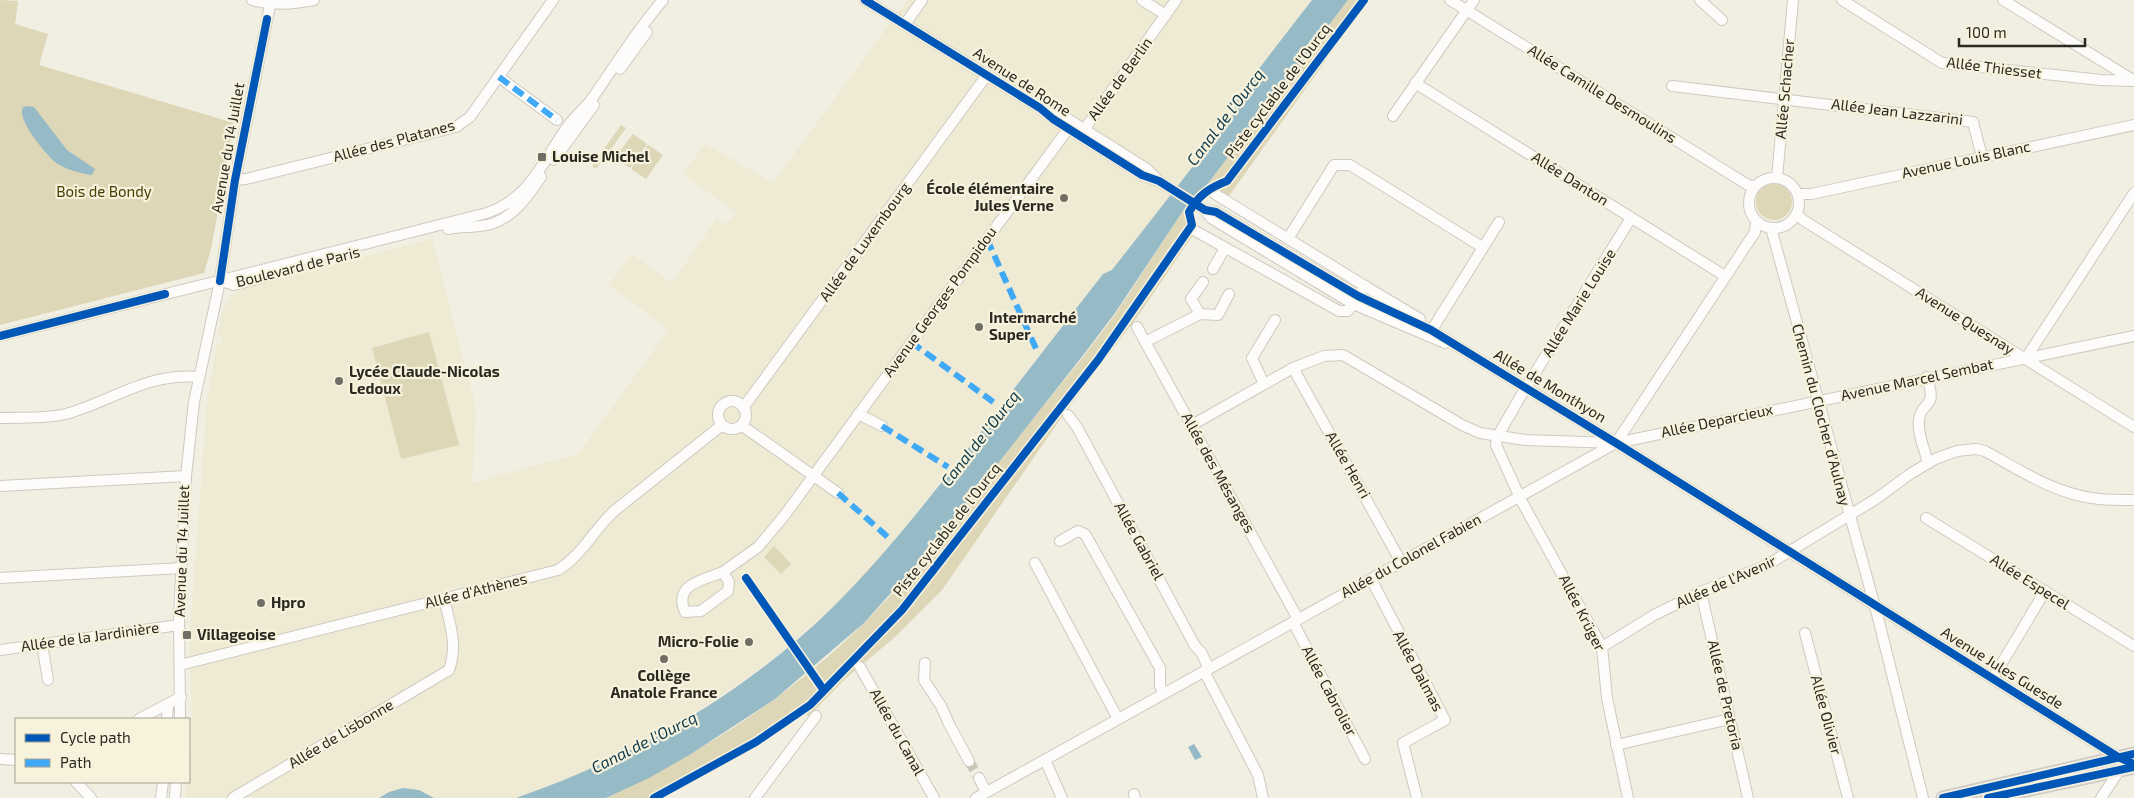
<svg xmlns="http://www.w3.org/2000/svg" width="2134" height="798" viewBox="0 0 2134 798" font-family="'Exo 2',sans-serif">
  <rect width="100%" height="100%" fill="#f1eee2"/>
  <path fill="#efead4" d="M907,0h405l-75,97 -4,18 -121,155 -9,4 -221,283 -49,50 -49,43 -41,31 -69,46 -39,21 -69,32 -50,18h-82l-15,-8 -16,-2 -24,10h-194l1,-16h3l3,-71 -3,-67 18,-242 10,-59 4,1 1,-7 -4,-1 4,-24 9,-17 17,-8 184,-48 44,169 -4,75 106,-29 91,-124 -60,-45 23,-31 40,29 45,-65 9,7 11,-12 -54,-39 22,-30 68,39z"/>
  <g fill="#ddd6b7">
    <path d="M0,0l18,1 -3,23 33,10 -9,31 195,58 -23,126 -7,24 -204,52z"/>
    <path d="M1348,0h21l-140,196 -31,-4 8,-6z"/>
    <path d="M621,125l5,3 -30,41 -4,-3z"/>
    <path d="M633,134l14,10 -17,24 -15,-10z"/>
    <path d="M648,145l15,10 -17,24 -15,-10z"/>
    <circle cx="1774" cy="202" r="18"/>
    <path d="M1183,211l10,24 -55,81 -72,95 -124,179 -47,47 -48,40 -38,39 -4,-2 -44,28 -100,56h-55c95,-45 185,-102 259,-176 54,-53 99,-114 145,-174 35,-45 73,-89 106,-135 23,-34 44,-68 67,-102z"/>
    <path d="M429,332l30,113 -58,14 -29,-111z"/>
    <path d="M774,546l17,18 -10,10 -17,-17z"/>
  </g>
  <g fill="#97bac7">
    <path d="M1312,0h36l-142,186 -8,6 -15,19 -68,102 -31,41 -150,191 -70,78 -89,76 -84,55 -42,24 -43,20h-90c118,-41 230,-105 318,-192 53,-53 98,-111 143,-169 42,-55 84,-109 126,-163l9,-4 121,-155 4,-18z"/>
    <path d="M29,106l5,1 33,43 28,19 -3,6c-10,-1 -28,-6 -37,-13 -10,-9 -39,-43 -32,-55z"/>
    <path d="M1194,744l8,13 -7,3 -7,-13z"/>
    <path d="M403,788l16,2 15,8h-55l10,-6z"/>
  </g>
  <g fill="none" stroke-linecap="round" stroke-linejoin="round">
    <path stroke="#c9c7bb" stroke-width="10" stroke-dasharray="10 5" stroke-linecap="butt" d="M969,761l10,17"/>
    <defs>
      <g id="minor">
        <path d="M252,0c22,6 40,4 62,0"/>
        <path d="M865,0l175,108 13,11 89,56 17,6 46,29 11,2 142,84 73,34 31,19 154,94 505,316"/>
        <path d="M1142,0l24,15"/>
        <path d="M1450,0l298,185 7,1"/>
        <path d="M1700,0l22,20"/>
        <path d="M1842,0l100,63 159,17 33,1"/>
        <path d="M2003,0l130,80"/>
        <path d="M905,24l17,-24"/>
        <path d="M620,69l27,-37"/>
        <path d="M499,77l58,43"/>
        <path d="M1415,83l310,193"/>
        <path d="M1672,86l301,36 9,35"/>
        <path d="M1048,111l15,5 84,53 9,9"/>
        <path d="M1393,116l81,-116"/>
        <path d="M1072,128l7,4 5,-2 92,-130"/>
        <path d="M554,160l40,-55"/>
        <circle cx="1774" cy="203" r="25"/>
        <path d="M1777,178l16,-178"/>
        <path d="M235,180l11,-1 210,-52 14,-10 83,-117"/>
        <path d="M1798,194h13l323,-69"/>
        <path d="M1205,210l6,8 142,86 92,39"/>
        <path d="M1797,214l6,6 331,207"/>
        <path d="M1190,228l149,83h9l17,-25 -150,-92"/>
        <path d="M1771,228l106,386 46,184"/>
        <path d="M448,229c14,-3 29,-1 43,-5 23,-7 37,-28 50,-47"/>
        <path d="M1289,237l45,-72h16l132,82"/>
        <path d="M1213,269l12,-21"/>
        <path d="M221,281l13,4 31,-8"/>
        <path d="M1203,282l-12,17 9,15 18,1 11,-21"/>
        <path d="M1365,286l55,33"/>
        <path d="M1137,327l161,292"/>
        <path d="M0,336l487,-123c44,-15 56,-53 81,-87 7,-10 16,-17 23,-26 24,-34 45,-69 72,-100"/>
        <path d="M1428,336l71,-114"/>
        <path d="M1145,342l55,-28"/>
        <path d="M2026,358l108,-165"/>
        <path d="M1293,368l108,194"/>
        <path d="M1927,377c11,35 -5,21 -8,43 -2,13 6,30 9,43"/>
        <path d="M1264,384l-12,-26 23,-38"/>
        <circle cx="732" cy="415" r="14"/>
        <path d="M743,408l244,-333"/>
        <path d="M858,414l24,12"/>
        <path d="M1068,415l9,12 118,219 6,6 8,17"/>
        <path d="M0,418c21,-1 46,1 66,-4 46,-13 82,-42 133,-37"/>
        <path d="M741,425l97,68"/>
        <path d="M1192,425l101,-57 31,-12 19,-1 119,70 18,8 45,7 91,3 518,-107"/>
        <path d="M0,486l186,-10"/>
        <path d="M1926,518l208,128"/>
        <path d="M1060,541l18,-10 7,3 75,134v18l4,7"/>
        <path d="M1035,563l83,156"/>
        <path d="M723,572c-20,8 -50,12 -38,40l16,-1 27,-20 1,-9 -6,-10 35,-25 26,-31 284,-387"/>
        <path d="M0,578l182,-10"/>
        <path d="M1371,579l74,141 -42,23 14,55"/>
        <path d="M1701,592l47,206"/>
        <path d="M1293,622l72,137"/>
        <path d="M1805,633l43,165"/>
        <path d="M42,644l6,36"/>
        <path d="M1602,647l52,-32 47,-23 66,-27 109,-66 34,-25 25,-15 22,-8 19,-2 9,2c36,20 72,44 114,48 11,1 24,1 35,1"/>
        <path d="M0,650l179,-25"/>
        <path d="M925,663l-1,17 17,26 8,18 20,37"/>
        <path d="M180,665l378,-95c24,-15 35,-39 55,-58l109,-87"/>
        <path d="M860,667l74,131"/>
        <path d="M1204,671l54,104 5,23"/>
        <path d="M1993,678l52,-87"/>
        <path d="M139,719l42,-22"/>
        <path d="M167,719l1,-15"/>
        <path d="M180,719l-1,-103 7,-140 8,-74 26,-121 15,-101 35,-175 -2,-5"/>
        <path d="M1616,745l114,-26"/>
        <path d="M0,759l16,1"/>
        <path d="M1045,760l17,38"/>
        <path d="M979,778l7,14"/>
        <path d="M76,782l15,16"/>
        <path d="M1134,794l1,4"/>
        <path d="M161,798l2,-16"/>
        <path d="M175,798l1,-16"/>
        <path d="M233,798l216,-128c9,-25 1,-46 -5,-71"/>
        <path d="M755,798l61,-82"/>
        <path d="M976,798l640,-355 139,-211 1,-10"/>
        <path d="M1628,798l-21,-100 -5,-51 -80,-145 -26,-57 1,-8 25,-43 109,-176"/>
        <path d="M2101,798l20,-30"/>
      </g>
      <g id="major">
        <path d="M1943,798l191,-44"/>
        <path d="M1988,798l146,-31"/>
      </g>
    </defs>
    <use href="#minor" stroke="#cdcac1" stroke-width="12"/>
    <use href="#major" stroke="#cccac4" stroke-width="15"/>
    <use href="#minor" stroke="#fdfcfb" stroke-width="10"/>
    <use href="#major" stroke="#ece2e3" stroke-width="12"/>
    <g stroke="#3fa9f5" stroke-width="6" stroke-dasharray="12 6" stroke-linecap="butt">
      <path d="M499,77l58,43"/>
      <path d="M987,239l50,112"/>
      <path d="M911,342l85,62"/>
      <path d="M882,426l66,41"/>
      <path d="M838,493l52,46"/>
    </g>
    <defs>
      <g id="cycleway">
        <path d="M865,0l175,108 13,11 89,56 17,6 46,29 11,2 142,84 73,34 31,19 154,94 502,314 16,7"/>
        <path d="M220,281l15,-101 32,-161"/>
        <path d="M0,336l165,-42"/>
        <path d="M746,578l77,111"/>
        <path d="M654,798l102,-56 54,-37 92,-95 196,-250 94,-135 -3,-13c10,-17 20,-24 38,-31l137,-181"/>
        <path d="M1943,798l191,-44"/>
        <path d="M1988,798l146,-31"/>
      </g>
    </defs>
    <use href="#cycleway" stroke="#f7f2dc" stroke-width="11"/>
    <use href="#cycleway" stroke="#0057b8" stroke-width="8"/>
  </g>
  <g fill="#706e65" stroke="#f7f2dc" stroke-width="2">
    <rect x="537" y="152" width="10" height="10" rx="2.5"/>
    <circle cx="1064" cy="198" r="5"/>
    <circle cx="979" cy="327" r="5"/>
    <circle cx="339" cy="381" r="5"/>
    <circle cx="261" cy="603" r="5"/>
    <rect x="182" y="630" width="10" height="10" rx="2.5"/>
    <circle cx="749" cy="642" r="5"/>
    <circle cx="664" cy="659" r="5"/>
  </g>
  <g text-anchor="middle" stroke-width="4.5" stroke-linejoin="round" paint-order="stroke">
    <g font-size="15" fill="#2b2921" stroke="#f7f2dc">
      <text transform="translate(1994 68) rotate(7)" y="5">Allée Thiesset</text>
      <text transform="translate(1120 79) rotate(-54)" y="5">Allée de Berlin</text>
      <text transform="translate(1022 82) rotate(33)" y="5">Avenue de Rome</text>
      <text transform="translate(1785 89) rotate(-85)" y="5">Allée Schacher</text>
      <text transform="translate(1278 91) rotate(-53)" y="5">Piste cyclable de l'Ourcq</text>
      <text transform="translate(1602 94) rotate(32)" y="5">Allée Camille Desmoulins</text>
      <text transform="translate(1897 112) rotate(7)" y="5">Allée Jean Lazzarini</text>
      <text transform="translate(394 141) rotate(-15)" y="5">Allée des Platanes</text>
      <text transform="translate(228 148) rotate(-80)" y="5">Avenue du 14 Juillet</text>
      <text transform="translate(1966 160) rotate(-12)" y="5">Avenue Louis Blanc</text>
      <text transform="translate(1570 179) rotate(32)" y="5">Allée Danton</text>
      <text transform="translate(865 242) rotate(-54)" y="5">Allée de Luxembourg</text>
      <text transform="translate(298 267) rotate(-14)" y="5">Boulevard de Paris</text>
      <text transform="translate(940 302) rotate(-54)" y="5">Avenue Georges Pompidou</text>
      <text transform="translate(1579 303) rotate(-58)" y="5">Allée Marie Louise</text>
      <text transform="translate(1965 321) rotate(32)" y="5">Avenue Quesnay</text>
      <text transform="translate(1917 380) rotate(-12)" y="5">Avenue Marcel Sembat</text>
      <text transform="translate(1550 386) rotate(31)" y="5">Allée de Monthyon</text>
      <text transform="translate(1821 415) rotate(75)" y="5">Chemin du Clocher d'Aulnay</text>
      <text transform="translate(1717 421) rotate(-12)" y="5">Allée Deparcieux</text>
      <text transform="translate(1348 465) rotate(60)" y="5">Allée Henri</text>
      <text transform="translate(1218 473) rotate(61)" y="5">Allée des Mésanges</text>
      <text transform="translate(947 530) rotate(-52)" y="5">Piste cyclable de l'Ourcq</text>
      <text transform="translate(1139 541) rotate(61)" y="5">Allée Gabriel</text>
      <text transform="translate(182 551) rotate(-88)" y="5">Avenue du 14 Juillet</text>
      <text transform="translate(1411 556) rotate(-29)" y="5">Allée du Colonel Fabien</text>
      <text transform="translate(1726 582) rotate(-24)" y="5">Allée de l'Avenir</text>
      <text transform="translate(2030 582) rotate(32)" y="5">Allée Especel</text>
      <text transform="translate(476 591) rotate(-14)" y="5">Allée d'Athènes</text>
      <text transform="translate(1582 613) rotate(63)" y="5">Allée Krüger</text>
      <text transform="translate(90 637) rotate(-8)" y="5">Allée de la Jardinière</text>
      <text transform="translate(2002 668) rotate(32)" y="5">Avenue Jules Guesde</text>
      <text transform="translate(1418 671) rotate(62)" y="5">Allée Dalmas</text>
      <text transform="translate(1329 691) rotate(62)" y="5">Allée Cabrolier</text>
      <text transform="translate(1725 695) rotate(77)" y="5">Allée de Pretoria</text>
      <text transform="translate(1826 715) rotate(75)" y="5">Allée Olivier</text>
      <text transform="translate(897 732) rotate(61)" y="5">Allée du Canal</text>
      <text transform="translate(341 734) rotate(-31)" y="5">Allée de Lisbonne</text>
    </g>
    <g font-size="15" font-weight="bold" fill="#2b2921" stroke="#f7f2dc" text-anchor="start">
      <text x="552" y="162">Louise Michel</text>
      <text x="1054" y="194" text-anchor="end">École élémentaire<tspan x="1054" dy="17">Jules Verne</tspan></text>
      <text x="989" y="323">Intermarché<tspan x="989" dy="17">Super</tspan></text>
      <text x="349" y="377">Lycée Claude-Nicolas<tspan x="349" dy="17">Ledoux</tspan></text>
      <text x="271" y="608">Hpro</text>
      <text x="197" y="640">Villageoise</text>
      <text x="739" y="647" text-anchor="end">Micro-Folie</text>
      <text x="664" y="681" text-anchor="middle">Collège<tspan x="664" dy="17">Anatole France</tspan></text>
    </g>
    <g font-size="15" fill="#483c00" stroke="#f7f2dc">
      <text x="104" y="197">Bois de Bondy</text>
    </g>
    <g font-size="16" font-style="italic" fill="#0c394b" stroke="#f7f2dc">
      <text transform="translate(1225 117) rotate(-53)" y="6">Canal de l'Ourcq</text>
      <text transform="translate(980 438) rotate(-52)" y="6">Canal de l'Ourcq</text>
      <text transform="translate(644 742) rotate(-27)" y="6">Canal de l'Ourcq</text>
    </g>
  </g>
  <rect x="15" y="718" width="175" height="65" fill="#f7f2dc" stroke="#a5a291"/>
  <rect x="25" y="734" width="25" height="8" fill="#0057b8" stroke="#a5a291"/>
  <text x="60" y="743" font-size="15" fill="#2b2921">Cycle path</text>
  <rect x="25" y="759" width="25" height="8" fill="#3fa9f5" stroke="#a5a291"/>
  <text x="60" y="768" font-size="15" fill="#2b2921">Path</text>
  <path d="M1959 38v8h126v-8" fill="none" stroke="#2b2921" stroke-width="2.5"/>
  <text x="1966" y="38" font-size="15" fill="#2b2921" stroke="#f7f2dc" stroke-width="4" paint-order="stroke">100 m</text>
</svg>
